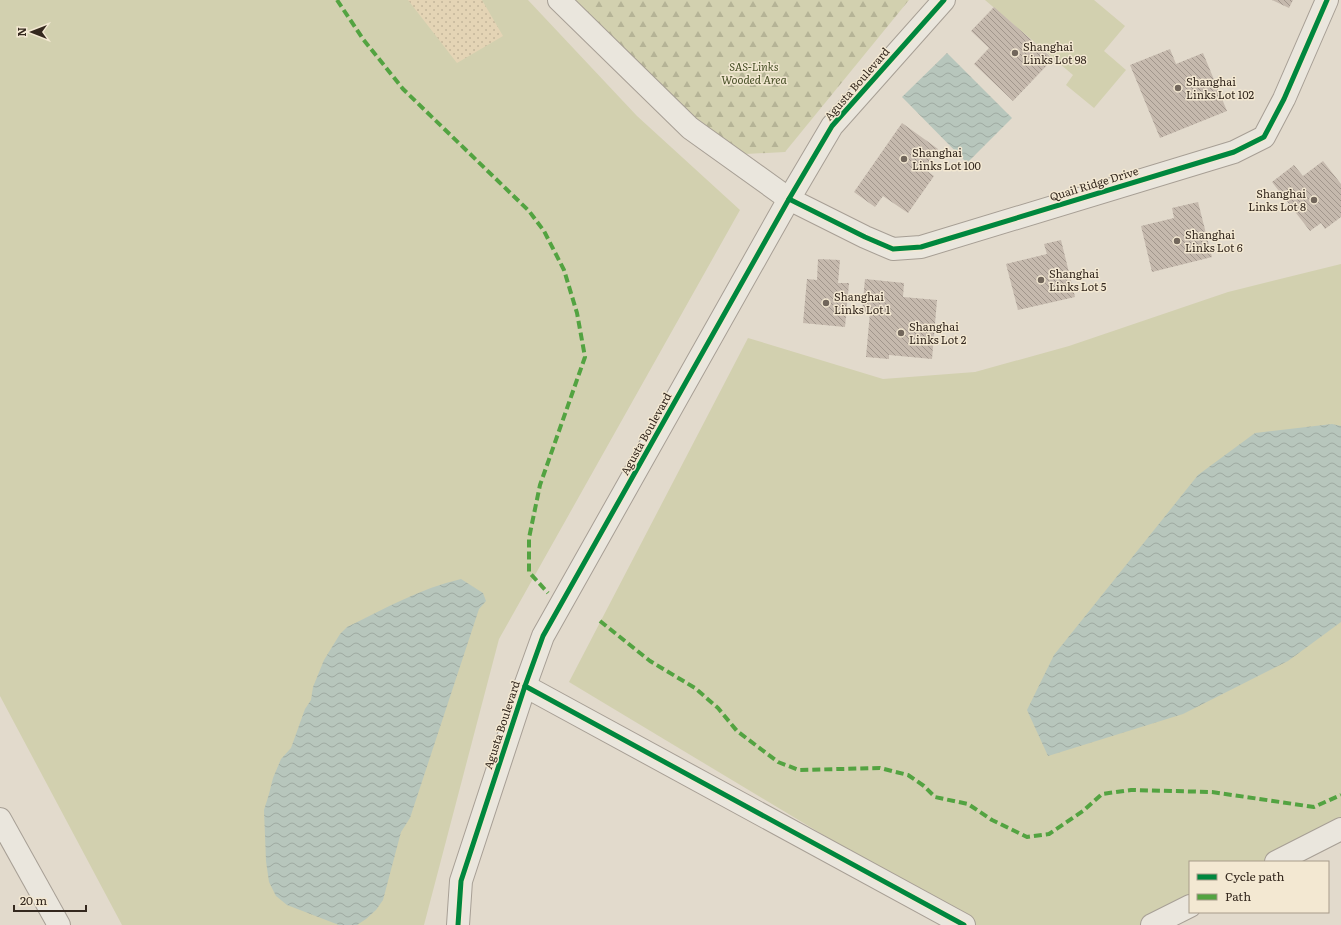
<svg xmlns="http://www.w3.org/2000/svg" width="1341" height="925" viewBox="0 0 1341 925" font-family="Literata,serif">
  <defs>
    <pattern id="forest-firs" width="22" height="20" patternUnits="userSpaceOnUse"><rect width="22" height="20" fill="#d2d0af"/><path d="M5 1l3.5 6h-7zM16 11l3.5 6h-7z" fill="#b5b396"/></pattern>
    <pattern id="sand-dots" width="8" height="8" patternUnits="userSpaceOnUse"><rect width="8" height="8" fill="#e4d4b5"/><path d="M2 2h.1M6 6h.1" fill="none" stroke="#c4b69b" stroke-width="1.8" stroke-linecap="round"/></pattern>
    <pattern id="water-waves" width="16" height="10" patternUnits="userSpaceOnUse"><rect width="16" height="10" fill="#b7c6bc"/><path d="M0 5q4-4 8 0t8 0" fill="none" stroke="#9eaaa1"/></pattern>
    <pattern id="building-back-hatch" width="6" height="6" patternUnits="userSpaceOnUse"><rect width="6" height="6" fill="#c5b9ad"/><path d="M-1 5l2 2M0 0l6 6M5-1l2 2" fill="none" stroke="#a1968c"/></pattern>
  </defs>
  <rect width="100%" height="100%" fill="#e2dacc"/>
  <g fill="#d2d0af">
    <path d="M0,0h528l109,116 103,94 -241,429 -75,286h-302l-122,-229z"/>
    <path d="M985,0h109l31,26 -21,25 22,19 -32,38 -28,-23 7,-10z"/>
    <path d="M1341,264v565l-65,33h-86v44l-38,19h-179l-404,-243 179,-344 135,41 92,-7 94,-26 159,-54z"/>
  </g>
  <path fill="url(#forest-firs)" d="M570,0h339l-124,152 -40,2 -49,-30z"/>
  <path fill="url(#sand-dots)" d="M408,0h74l21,36 -46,27z"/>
  <g fill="url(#water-waves)">
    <path d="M947,53l65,65 -45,45 -65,-66z"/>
    <path d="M1332,424l9,2v196l-53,39 -105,53 -135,42 -21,-46 27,-55 144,-180 57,-42z"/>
    <path d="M461,579l22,14 3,8 -7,8 -69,209 -9,14 -18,68 -7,10 -10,9 -9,6h-18l-52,-20 -11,-9 -7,-14 -3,-21 -2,-51 5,-16 4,-16 8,-19 10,-11 14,-39 6,-9 2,-13 11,-27 16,-26 7,-7c37,-18 74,-39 114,-48z"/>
  </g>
  <g fill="url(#building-back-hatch)">
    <path d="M1272,0h21l-4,8z"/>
    <path d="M994,7l59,52 -40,42 -39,-37 15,-16 -18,-17z"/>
    <path d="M1170,49l6,15 27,-11 24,58 -67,27 -30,-73z"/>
    <path d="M902,123l36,26 -14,20 10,7 -26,37 -25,-17 -8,11 -21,-15z"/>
    <path d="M1323,161l18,23v33l-16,12 -4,-6 -11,8 -38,-49 22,-17 9,11z"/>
    <path d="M1198,202l14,55 -60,15 -11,-46 33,-8 -2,-10z"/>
    <path d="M1061,240l14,57 -57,13 -12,-46 41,-10 -3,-10z"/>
    <path d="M818,259l22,1 -2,23h11l-4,44 -42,-4 4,-44 10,1z"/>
    <path d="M865,279l39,4 -1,14 34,3 -5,59 -43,-4v4l-23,-2 4,-45 -8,-1z"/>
  </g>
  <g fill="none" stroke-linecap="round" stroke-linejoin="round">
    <defs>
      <g id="minor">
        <path d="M559,0l131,128 99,71 76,38 28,12 28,-2 313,-95 30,-15 20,-38 43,-99"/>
        <path d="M525,686l439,239"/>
        <path d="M0,819l59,106"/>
        <path d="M1276,862l65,-33"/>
        <path d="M458,925l3,-44 64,-195 18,-50 246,-437 43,-73 112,-126"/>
        <path d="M1152,925l38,-19"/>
      </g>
    </defs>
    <use href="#minor" stroke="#a79f95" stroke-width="24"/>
    <use href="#minor" stroke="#eae6dd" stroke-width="22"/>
    <g stroke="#53a341" stroke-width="4" stroke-dasharray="8 4" stroke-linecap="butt">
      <path d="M337,0l26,39 40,50 126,122 15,20 20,39 13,43 8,44 -45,128 -11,53v34l19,21"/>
      <path d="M600,621l50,40 45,27 23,20 19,23 41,31 21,8 81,-2 28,7 16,11 11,11 33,7 24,16 35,17 22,-3 34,-23 19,-17 29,-4 81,2 102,15 27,-12"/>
    </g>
    <defs>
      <g id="cycleway">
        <path d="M789,199l76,38 28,12 28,-2 313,-95 30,-15 20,-38 43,-99"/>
        <path d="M525,686l439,239"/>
        <path d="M458,925l3,-44 64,-195 18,-50 246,-437 43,-73 112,-126"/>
      </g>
    </defs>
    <use href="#cycleway" stroke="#f3e8d2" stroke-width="8"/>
    <use href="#cycleway" stroke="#00873e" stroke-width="5"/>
  </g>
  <g fill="#71665b" stroke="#f3e8d2" stroke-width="1.5">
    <circle cx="1015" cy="53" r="4"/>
    <circle cx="1178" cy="88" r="4"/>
    <circle cx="904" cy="159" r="4"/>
    <circle cx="1314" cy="200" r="4"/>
    <circle cx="1177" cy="241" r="4"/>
    <circle cx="1041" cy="280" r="4"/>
    <circle cx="826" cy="303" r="4"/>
    <circle cx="901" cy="333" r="4"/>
  </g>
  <g text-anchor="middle" stroke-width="3" stroke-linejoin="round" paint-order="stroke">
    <g font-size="11" fill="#34281e" stroke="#f3e8d2" text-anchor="start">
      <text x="1023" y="51">Shanghai<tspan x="1023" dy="13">Links Lot 98</tspan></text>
      <text x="1186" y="86">Shanghai<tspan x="1186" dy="13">Links Lot 102</tspan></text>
      <text x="912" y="157">Shanghai<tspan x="912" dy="13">Links Lot 100</tspan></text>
      <text x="1306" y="198" text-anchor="end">Shanghai<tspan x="1306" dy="13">Links Lot 8</tspan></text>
      <text x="1185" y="239">Shanghai<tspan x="1185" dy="13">Links Lot 6</tspan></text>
      <text x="1049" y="278">Shanghai<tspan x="1049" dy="13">Links Lot 5</tspan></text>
      <text x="834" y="301">Shanghai<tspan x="834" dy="13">Links Lot 1</tspan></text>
      <text x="909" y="331">Shanghai<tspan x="909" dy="13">Links Lot 2</tspan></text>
    </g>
    <g font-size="11" font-style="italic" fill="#474f26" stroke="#f3e8d2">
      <text x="754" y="71">SAS-Links<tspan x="754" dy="13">Wooded Area</tspan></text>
    </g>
    <g font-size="11" fill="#34281e" stroke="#f3e8d2">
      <text transform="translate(857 84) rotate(-49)" y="4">Agusta Boulevard</text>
      <text transform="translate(1094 184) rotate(-17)" y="4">Quail Ridge Drive</text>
      <text transform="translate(646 434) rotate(-61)" y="4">Agusta Boulevard</text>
      <text transform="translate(502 725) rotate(-72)" y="4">Agusta Boulevard</text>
    </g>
  </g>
  <rect x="1189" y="861" width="140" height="52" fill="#f3e8d2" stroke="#a79b8a"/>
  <rect x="1197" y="874" width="20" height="6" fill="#00873e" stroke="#a79b8a"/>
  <text x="1225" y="881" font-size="12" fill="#34281e">Cycle path</text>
  <rect x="1197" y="894" width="20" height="6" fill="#53a341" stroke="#a79b8a"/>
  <text x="1225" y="901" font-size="12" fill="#34281e">Path</text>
  <g transform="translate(32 32) rotate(270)" stroke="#f3e8d2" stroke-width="3" paint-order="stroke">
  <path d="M0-3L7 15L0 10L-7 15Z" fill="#34281e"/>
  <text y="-6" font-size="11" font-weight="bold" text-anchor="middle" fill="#34281e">N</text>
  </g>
  <path d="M14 905v6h72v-6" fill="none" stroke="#34281e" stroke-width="2"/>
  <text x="20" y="905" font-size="12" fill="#34281e" stroke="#f3e8d2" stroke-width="3" paint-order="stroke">20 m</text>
</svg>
